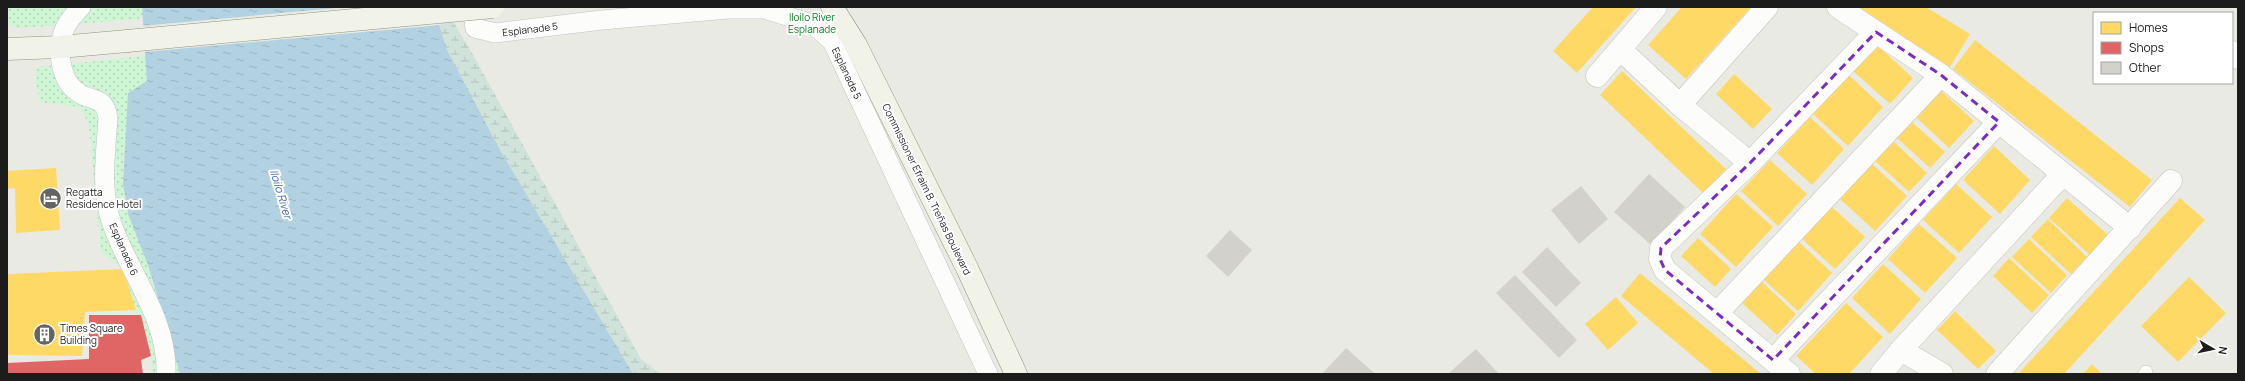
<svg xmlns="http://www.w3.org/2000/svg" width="2245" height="381" viewBox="0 0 2245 381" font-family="Manrope,sans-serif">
  <defs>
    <pattern id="wetland-marsh" width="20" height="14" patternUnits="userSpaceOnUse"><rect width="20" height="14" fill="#d0e3db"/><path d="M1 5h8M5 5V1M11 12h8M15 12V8" fill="none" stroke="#b2c2bb"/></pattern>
    <pattern id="park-dots" width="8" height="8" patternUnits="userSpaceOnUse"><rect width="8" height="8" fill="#cef5d4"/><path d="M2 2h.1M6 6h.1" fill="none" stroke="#b0d1b5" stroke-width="1.8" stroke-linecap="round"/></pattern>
    <pattern id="water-ripples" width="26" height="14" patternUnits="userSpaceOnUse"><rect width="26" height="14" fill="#b3d2e1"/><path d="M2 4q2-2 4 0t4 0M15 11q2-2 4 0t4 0" fill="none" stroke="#99b4c0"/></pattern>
  </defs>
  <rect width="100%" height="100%" fill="#eaeae4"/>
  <path fill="url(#wetland-marsh)" d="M391,7h53l27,44 170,308 20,15h-110z"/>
  <g fill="url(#park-dots)">
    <path d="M7,7h135l1,8 -4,4 -121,9 -11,-4z"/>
    <path d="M146,56l1,25 -19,12 -5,91 5,30 21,54 31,106h-27l-2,-18 -10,-41 -5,-5 -13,-41 -22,-17 -12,-127 -9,-18 -40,-5 -4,-20 1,-15z"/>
  </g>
  <path fill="url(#water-ripples)" d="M142,7h294l3,18 8,25 53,100 133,224h-453l-31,-106 -21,-54 -5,-30 5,-91 19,-12z"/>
  <path fill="#eaeae4" d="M347,7h91l3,18 -297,27 -2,-26z"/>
  <g fill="#ffd966">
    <path d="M1593,7h43l-59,66 -24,-22z"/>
    <path d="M1682,7h69l-65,72 -38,-34z"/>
    <path d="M1853,7h73l44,27 -20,33z"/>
    <path d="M1975,40l177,140 -22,27 -177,-138z"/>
    <path d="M1877,45l36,33 -23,26 -37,-33z"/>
    <path d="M1622,71l104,98 -23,24 -103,-98z"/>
    <path d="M1734,74l38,35 -19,20 -37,-35z"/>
    <path d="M1849,75l34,32 -35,39 -35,-32z"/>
    <path d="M1941,91l33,30 -25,27 -32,-30z"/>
    <path d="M1810,117l34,32 -32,36 -35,-32z"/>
    <path d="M1911,121l34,31 -15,16 -34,-31z"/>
    <path d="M1892,140l35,33 -18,19 -35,-32z"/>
    <path d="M1994,146l36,34 -30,34 -37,-34z"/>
    <path d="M1770,160l37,34 -29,32 -37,-35z"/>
    <path d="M1871,163l36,33 -32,35 -36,-33z"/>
    <path d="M56,168l4,62 -44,3 -1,-45 -8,1v-18z"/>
    <path d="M1956,184l36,33 -33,36 -36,-33z"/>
    <path d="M1736,194l37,33 -37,40 -36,-33z"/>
    <path d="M2067,198l41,37 -18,20 -41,-37z"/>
    <path d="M2180,198l25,22 -141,154h-42l-2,-2z"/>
    <path d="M1831,206l34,31 -30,32 -34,-31z"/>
    <path d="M2048,219l39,38 -16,17 -40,-37z"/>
    <path d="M1919,224l38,34 -32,35 -37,-34z"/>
    <path d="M1698,238l33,31 -16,18 -34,-31z"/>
    <path d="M2029,239l38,36 -16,18 -39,-36z"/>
    <path d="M1798,241l34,32 -34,38 -35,-32z"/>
    <path d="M2009,258l40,37 -17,18 -39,-37z"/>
    <path d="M1883,264l38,35 -31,35 -38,-36z"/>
    <path d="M123,269l13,41 -51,2 -3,44 -75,-1v-81z"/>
    <path d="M1640,273l121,101h-47l-93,-78z"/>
    <path d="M2189,277l37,36 -48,49 -37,-36z"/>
    <path d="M1761,281l35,33 -19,21 -36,-33z"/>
    <path d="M1616,297l22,26 -30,27 -23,-26z"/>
    <path d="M1846,303l37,34 -34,37h-33l-20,-18z"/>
    <path d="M1955,311l41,40 -18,18 -41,-39z"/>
    <path d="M2092,364l10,10h-19z"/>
  </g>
  <path fill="#e06666" d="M89,315h52l10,41 -10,4 2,14h-136v-11l82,-4z"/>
  <g fill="#d3d1cc">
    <path d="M1649,174l36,33 -34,38 -37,-33z"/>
    <path d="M1581,186l27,33 -29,25 -28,-34z"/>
    <path d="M1230,230l22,20 -24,27 -22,-21z"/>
    <path d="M1547,247l34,36 -25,24 -34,-35z"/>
    <path d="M1515,275l62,65 -18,18 -63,-65z"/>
    <path d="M1346,348l29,26h-53z"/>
    <path d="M1476,349l23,25h-49l-1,-1z"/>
  </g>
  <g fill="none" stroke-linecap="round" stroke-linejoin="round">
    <defs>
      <path id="service" d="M2145,374l1,-2"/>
      <g id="pedestrian">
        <path d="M81,7c-5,6 -11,11 -15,19 -10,19 -7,52 10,65 14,12 29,3 32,27 -2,34 -8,70 3,103 17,52 57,96 55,153"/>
        <path d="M472,7l3,21 20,5 107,-13 126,-11h36l48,15 20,17 156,333"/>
      </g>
      <g id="minor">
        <path d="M1838,7l103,68 189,153"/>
        <path d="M1621,50l59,55"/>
        <path d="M2232,52l6,6"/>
        <path d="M1597,76l59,-69"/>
        <path d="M1750,163l-70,-58 87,-98"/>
        <path d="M1718,312l223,-237"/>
        <path d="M1901,350l41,24"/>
        <path d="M1773,360l226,-238"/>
        <path d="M1789,374l-124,-104 -5,-11 1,-11 89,-85 126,-131"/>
        <path d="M1881,374l20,-24 161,-175"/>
        <path d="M1997,374l174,-193"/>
      </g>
      <g id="secondary">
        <path d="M832,7l24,38 111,223 49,106"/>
        <path d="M7,49l53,-2 67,-6"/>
      </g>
    </defs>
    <use href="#service" stroke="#c3c3c0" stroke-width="14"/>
    <use href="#pedestrian" stroke="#c3c3c0" stroke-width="20"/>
    <use href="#minor" stroke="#c3c3c0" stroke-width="23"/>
    <use href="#secondary" stroke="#8f957c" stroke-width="23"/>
    <use href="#service" stroke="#fcfcfb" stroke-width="13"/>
    <use href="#pedestrian" stroke="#fcfcfb" stroke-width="19"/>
    <use href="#minor" stroke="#fcfcfb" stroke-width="22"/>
    <use href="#secondary" stroke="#f1f3e8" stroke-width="22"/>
    <defs>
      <path id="secondary-bridge" d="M127,41l366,-34"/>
    </defs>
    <use href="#secondary-bridge" stroke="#8f957c" stroke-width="23" stroke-linecap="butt"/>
    <use href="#secondary-bridge" stroke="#f1f3e8" stroke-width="22"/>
  </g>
  <path fill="none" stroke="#7b2cbf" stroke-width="3" stroke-dasharray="8 5" stroke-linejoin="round" d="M1876,32l65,43 58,47 -226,238 -108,-90 -5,-11 1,-11 89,-85z"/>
  <defs>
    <symbol id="hotel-disc" viewBox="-11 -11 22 22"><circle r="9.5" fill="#646462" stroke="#fff"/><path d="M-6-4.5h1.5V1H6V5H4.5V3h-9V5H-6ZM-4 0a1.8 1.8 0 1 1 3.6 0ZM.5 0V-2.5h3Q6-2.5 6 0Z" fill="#fff"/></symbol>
    <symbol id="building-disc" viewBox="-11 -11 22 22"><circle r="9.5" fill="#646462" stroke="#fff"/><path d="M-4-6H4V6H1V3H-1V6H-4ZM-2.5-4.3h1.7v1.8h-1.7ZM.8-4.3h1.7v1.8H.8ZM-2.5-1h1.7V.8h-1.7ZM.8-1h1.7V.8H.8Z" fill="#fff"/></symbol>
  </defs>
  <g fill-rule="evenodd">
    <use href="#hotel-disc" x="38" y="186" width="25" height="25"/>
    <use href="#building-disc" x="32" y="322" width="25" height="25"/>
  </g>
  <g text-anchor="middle" stroke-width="4" stroke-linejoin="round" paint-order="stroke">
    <g font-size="10" fill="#02811f" stroke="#fff">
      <text x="812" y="21">Iloilo River<tspan x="812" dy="12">Esplanade</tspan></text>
    </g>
    <g font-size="10" fill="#1c1c1c" stroke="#fff">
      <text transform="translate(530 29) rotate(-7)" y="4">Esplanade 5</text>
      <text transform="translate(847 73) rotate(65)" y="4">Esplanade 5</text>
      <text transform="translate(927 189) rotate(64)" y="4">Commissioner Efraim B. Treñas Boulevard</text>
      <text transform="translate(124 249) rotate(66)" y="4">Esplanade 6</text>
    </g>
    <g font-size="10" fill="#1c1c1c" stroke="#fff" text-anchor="start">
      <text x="66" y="196">Regatta<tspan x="66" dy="12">Residence Hotel</tspan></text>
      <text x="60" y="332">Times Square<tspan x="60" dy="12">Building</tspan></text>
    </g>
    <g font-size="11" font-style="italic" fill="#4169b2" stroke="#fff">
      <text transform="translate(281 194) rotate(73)" y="4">Iloilo River</text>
    </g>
  </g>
  <rect width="2245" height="381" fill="none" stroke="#1c1c1c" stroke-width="16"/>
  <rect x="2093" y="12" width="140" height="72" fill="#ffffff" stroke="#a4a4a4"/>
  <rect x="2101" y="22" width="20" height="12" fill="#ffd966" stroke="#a4a4a4"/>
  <text x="2129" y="32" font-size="12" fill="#1c1c1c">Homes</text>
  <rect x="2101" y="42" width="20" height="12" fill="#e06666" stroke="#a4a4a4"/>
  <text x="2129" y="52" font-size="12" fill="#1c1c1c">Shops</text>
  <rect x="2101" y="62" width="20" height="12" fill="#d3d1cc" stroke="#a4a4a4"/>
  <text x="2129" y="72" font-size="12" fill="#1c1c1c">Other</text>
  <g transform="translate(2213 349) rotate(99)" stroke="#ffffff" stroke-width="3" paint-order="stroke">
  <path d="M0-3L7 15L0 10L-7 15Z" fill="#1c1c1c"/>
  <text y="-6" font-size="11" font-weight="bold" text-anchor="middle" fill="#1c1c1c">N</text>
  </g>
</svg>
